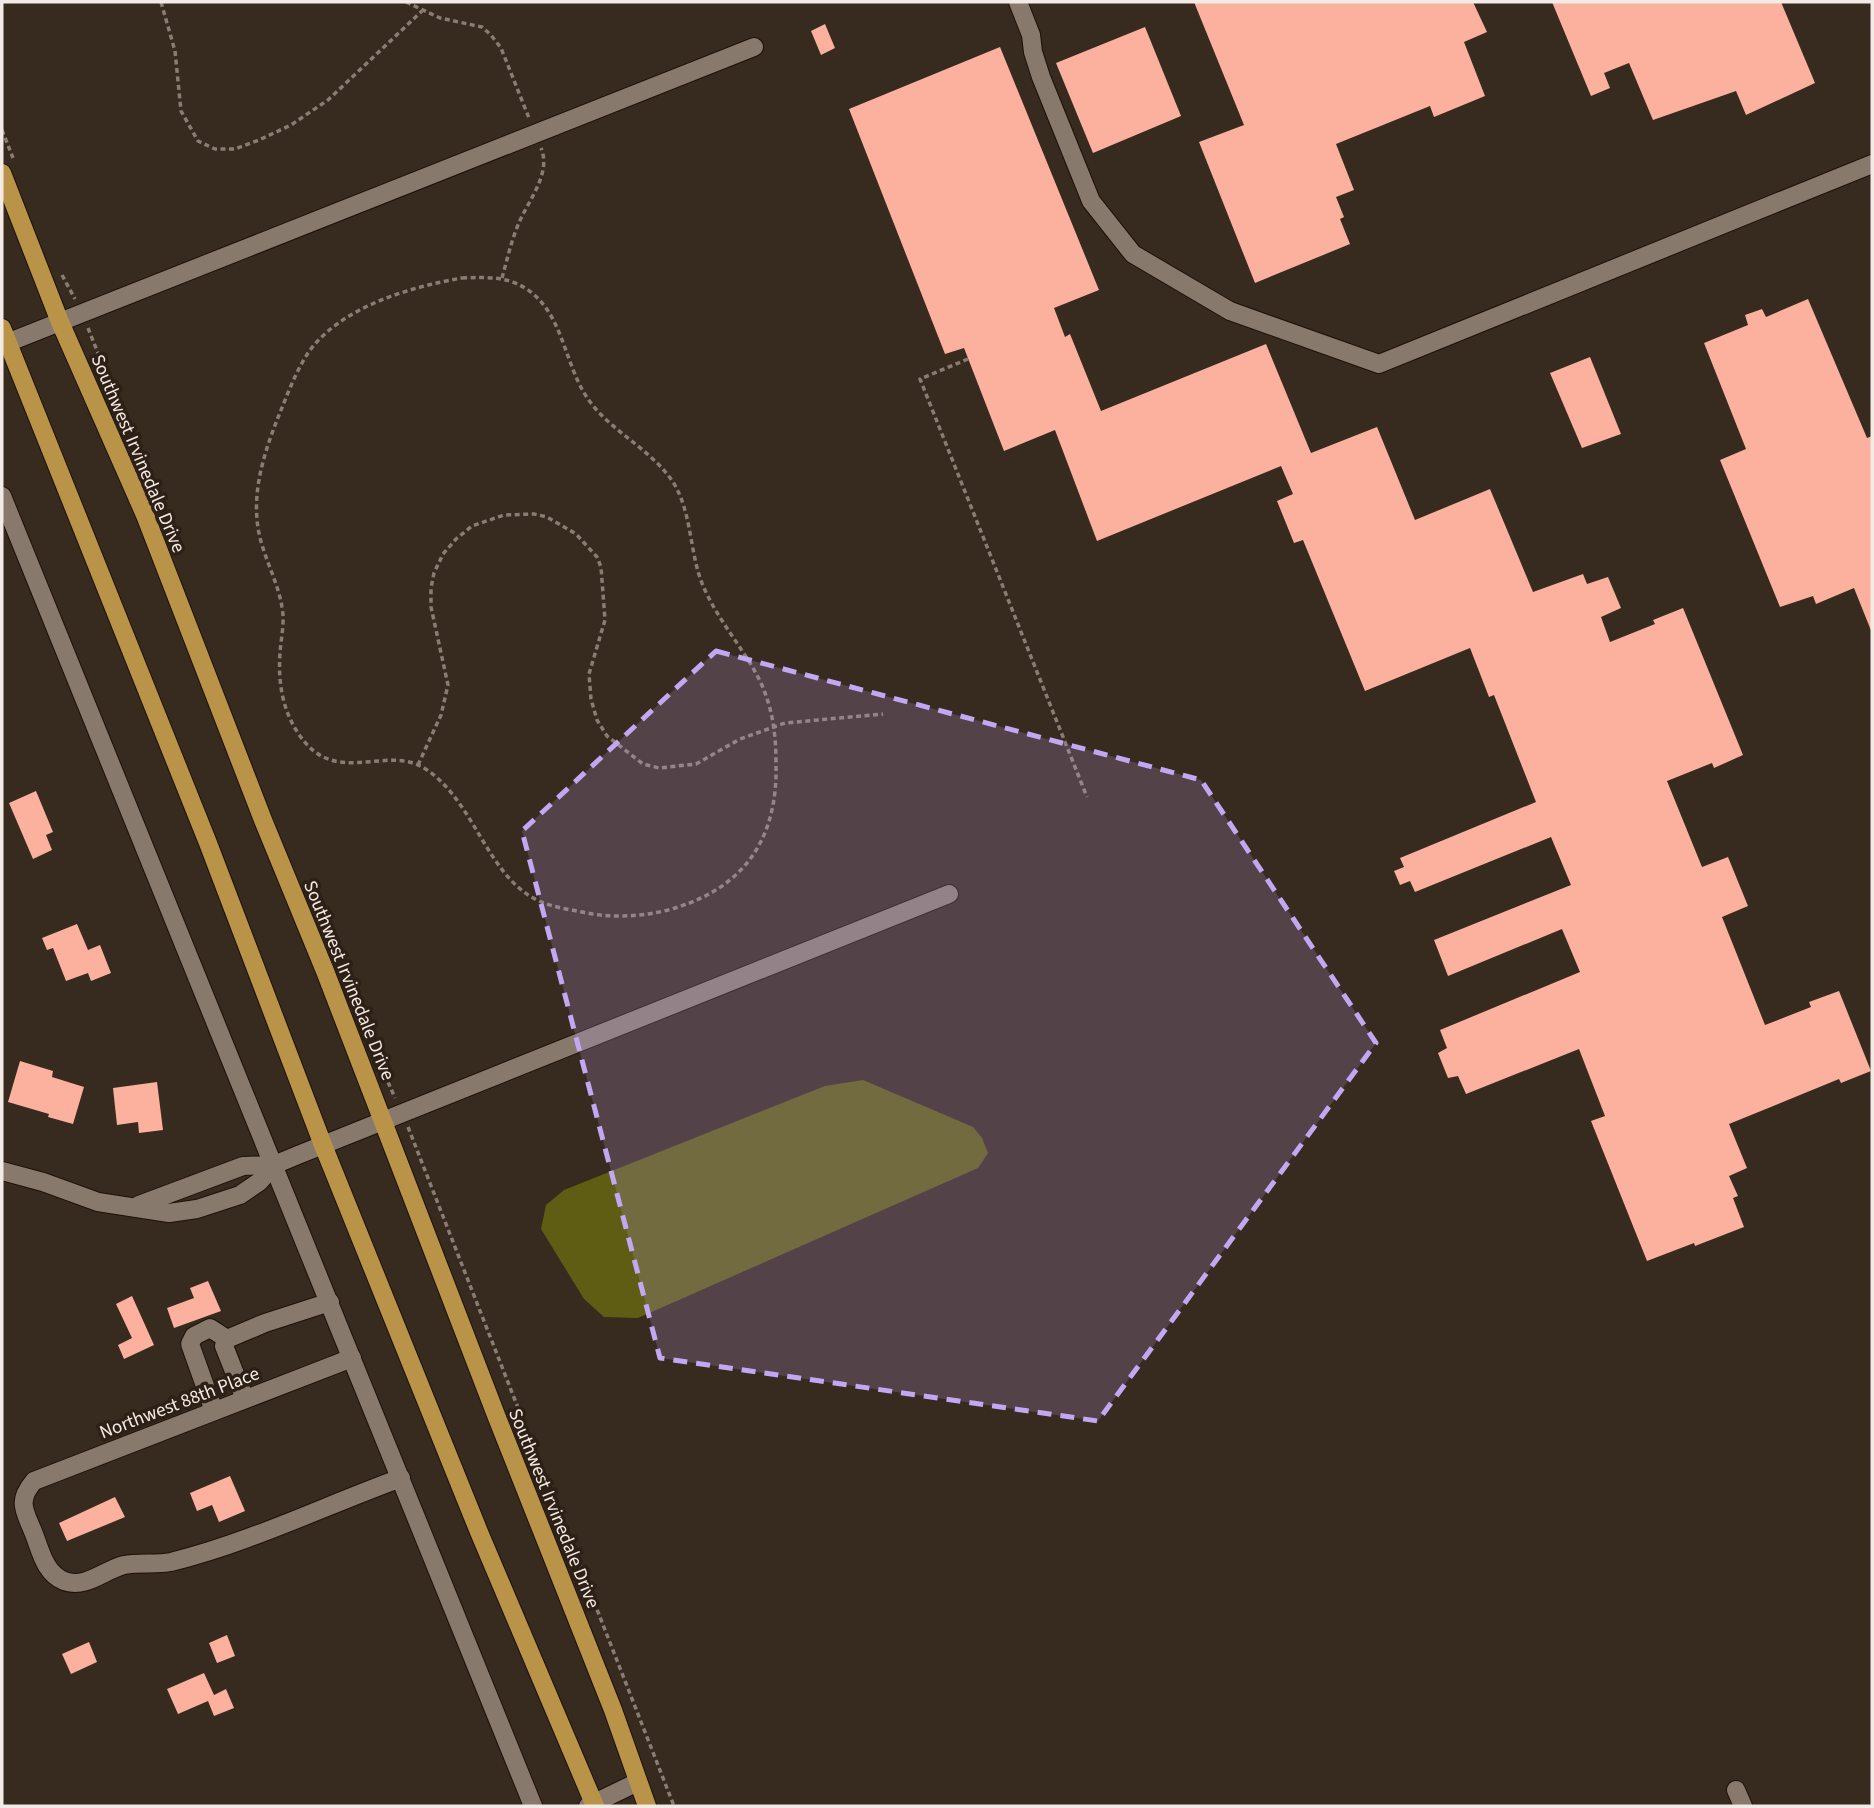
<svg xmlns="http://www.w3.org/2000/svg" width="1874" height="1808" viewBox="0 0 1874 1808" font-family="'Source Sans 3',sans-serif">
  <rect width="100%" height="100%" fill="#372a1f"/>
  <path fill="#5f5c13" d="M863,1080l110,47 9,11 6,15 -10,15 -340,150 -34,-1 -20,-18 -43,-70 5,-24 18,-15 261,-104z"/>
  <g fill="#fbb19e">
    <path d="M1194,2h279l14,30 -23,10 21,54 -51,21 -4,-11 -94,38 18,46 -18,7 8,20 -4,2 10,25 -95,39 -56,-141 45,-17z"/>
    <path d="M1552,2h229l34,81 -69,32 -10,-24 -83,29 -24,-57 -25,10 6,15 -19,8z"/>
    <path d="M825,24l10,24 -14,7 -10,-24z"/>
    <path d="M1145,27l36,89 -88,37 -37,-90z"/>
    <path d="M1000,47l99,243 -45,18 11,29 5,-3 31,77 165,-67 45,109 66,-26 38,93 75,-31 43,103 50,-18 4,10 21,-7 13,31 -20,9 9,25 45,-18 -2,-4 30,-12 60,147 -29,13 -2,-5 -45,18 35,86 26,-10 20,49 -26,11 43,108 46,-18 -2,-5 30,-11 32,80 -30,12 -2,-4 -110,45 18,44 -18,8 9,20 -5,2 11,29 -49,19 -1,-3 -47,18 -56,-140 14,-5 -26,-67 -113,45 -8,-18 -10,2 -10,-25 9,-5 -7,-18 140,-58 -18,-43 -114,47 -14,-36 137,-55 -20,-48 -136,55 -5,-11 -10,4 -6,-14 10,-4 -4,-9 136,-56 -42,-107 -5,2 -19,-49 -105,43 -62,-151 -9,3 -17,-42 16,-7 -12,-28 -184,75 -42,-111 -51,21 -40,-103 -19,6 -96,-245z"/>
    <path d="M1808,299l59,139 5,-2v197l-18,-45 -38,16 -3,-8 -33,11 -60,-147 26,-11 -42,-106 44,-18 -3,-10 17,-6 4,8z"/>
    <path d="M1590,357l31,77 -39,14 -32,-75z"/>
    <path d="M36,791l17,41 -7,3 6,15 -19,9 -24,-56z"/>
    <path d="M77,924l11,26 12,-5 11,28 -20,8 -3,-8 -22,8 -13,-33 -6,2 -5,-12z"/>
    <path d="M20,1061l33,10 -1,6 32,10 -11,37 -25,-7 1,-3 -41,-12z"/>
    <path d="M157,1082l6,48 -24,3 -1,-11 -21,3 -4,-37z"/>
    <path d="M208,1281l13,30 -47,17 -7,-20 27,-10 -4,-10z"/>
    <path d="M132,1296l22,49 -30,14 -6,-14 14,-7 -16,-34z"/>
    <path d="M230,1476l15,35 -26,11 -7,-17 -15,6 -7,-18z"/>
    <path d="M115,1497l10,20 -58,24 -8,-18z"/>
    <path d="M227,1635l8,21 -18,7 -8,-20z"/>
    <path d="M89,1642l8,20 -26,12 -9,-20z"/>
    <path d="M204,1673l10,22 12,-6 8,19 -20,8 -6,-15 -30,13 -11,-25z"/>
  </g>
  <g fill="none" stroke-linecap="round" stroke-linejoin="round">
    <defs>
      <g id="minor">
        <path d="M1018,2l13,33 2,17 8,25 50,124 42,53 97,57 149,53 493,-200"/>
        <path d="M2,345l752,-298"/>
        <path d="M2,496l531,1310"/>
        <path d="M2,1171l41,11 55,20 71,11 28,-4 43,-14 19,-13 15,-17 24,-10 651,-261"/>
        <path d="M139,1205l104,-39 31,-1"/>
        <path d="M352,1358l-318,123c-18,21 -9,30 0,53 7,18 11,39 30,47 22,8 40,-11 60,-16 15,-3 32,0 47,-3 80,-20 153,-56 230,-84"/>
        <path d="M245,1399l-21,-53 3,-7 38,-16 65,-21"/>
        <path d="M214,1411l-24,-67 4,-8 16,-8 17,11"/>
        <path d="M1736,1790l7,16"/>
        <path d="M588,1806l50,-24"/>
      </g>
      <g id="major">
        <path d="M2,173l58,149 85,193 118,305 62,151 171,444 117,295 34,96"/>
        <path d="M2,328l206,515 115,302 156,387 116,274"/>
      </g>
    </defs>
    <use href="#minor" stroke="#1e1208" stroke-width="20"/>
    <use href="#major" stroke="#1e1208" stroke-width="20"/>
    <g stroke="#887c73" stroke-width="3.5" stroke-dasharray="5 3.5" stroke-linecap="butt">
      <path d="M161,2l14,49 6,60 17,30 17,8h20l24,-9 32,-15 37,-25 94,-89"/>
      <path d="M406,2l34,16 42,9 9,8 10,13 28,70"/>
      <path d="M2,130l11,28"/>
      <path d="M62,275l13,24"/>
      <path d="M462,278c27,-1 49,-2 70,15 32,26 33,73 56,106 22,32 63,50 85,83 20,32 16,73 31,106 15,34 41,62 57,95 12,27 15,52 15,81 2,78 -35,128 -112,147 -28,6 -55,7 -82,1 -15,-3 -31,-5 -45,-12 -51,-25 -63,-101 -113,-132 -40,-24 -90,21 -126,-35 -16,-24 -20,-52 -18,-80 1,-15 5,-31 2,-46 -5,-30 -23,-57 -25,-88 -3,-34 8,-68 20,-99 9,-22 18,-47 31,-67 32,-46 102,-66 154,-75z"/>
      <path d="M502,278c5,-18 9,-36 16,-53 9,-23 34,-51 23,-77"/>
      <path d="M88,328l44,110"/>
      <path d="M968,359l-48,20 167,418"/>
      <path d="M418,765l23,-50 7,-30 -17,-78v-19l3,-15 9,-19 13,-15 16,-13 32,-11 30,-1 13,3 29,17 21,23 4,10 4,53 -16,54 2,25 6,21 10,16 36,28 16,4 37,-4 44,-25 45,-16 98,-9"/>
      <path d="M388,1082l7,16"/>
      <path d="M408,1127l266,679"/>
    </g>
    <use href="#minor" stroke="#88796d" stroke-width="18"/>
    <use href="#major" stroke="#b99448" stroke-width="18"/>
  </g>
  <path fill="#c2a8f3" fill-opacity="0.2" stroke="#c2a8f3" stroke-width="5" stroke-dasharray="14 9" stroke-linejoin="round" d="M716,651l485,129 175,263 -278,378 -438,-63 -138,-527z"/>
  <g text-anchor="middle" stroke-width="7" stroke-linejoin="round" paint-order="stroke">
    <g font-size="19" fill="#f4ebe4" stroke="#2d2016">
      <text transform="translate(139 453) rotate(67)" y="7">Southwest Irvinedale Drive</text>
      <text transform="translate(350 980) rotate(68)" y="7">Southwest Irvinedale Drive</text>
      <text transform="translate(179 1402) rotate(-21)" y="7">Northwest 88th Place</text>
      <text transform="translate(555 1508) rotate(68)" y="7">Southwest Irvinedale Drive</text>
    </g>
  </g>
  <rect width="1874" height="1808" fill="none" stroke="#f4ebe4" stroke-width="7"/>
</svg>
